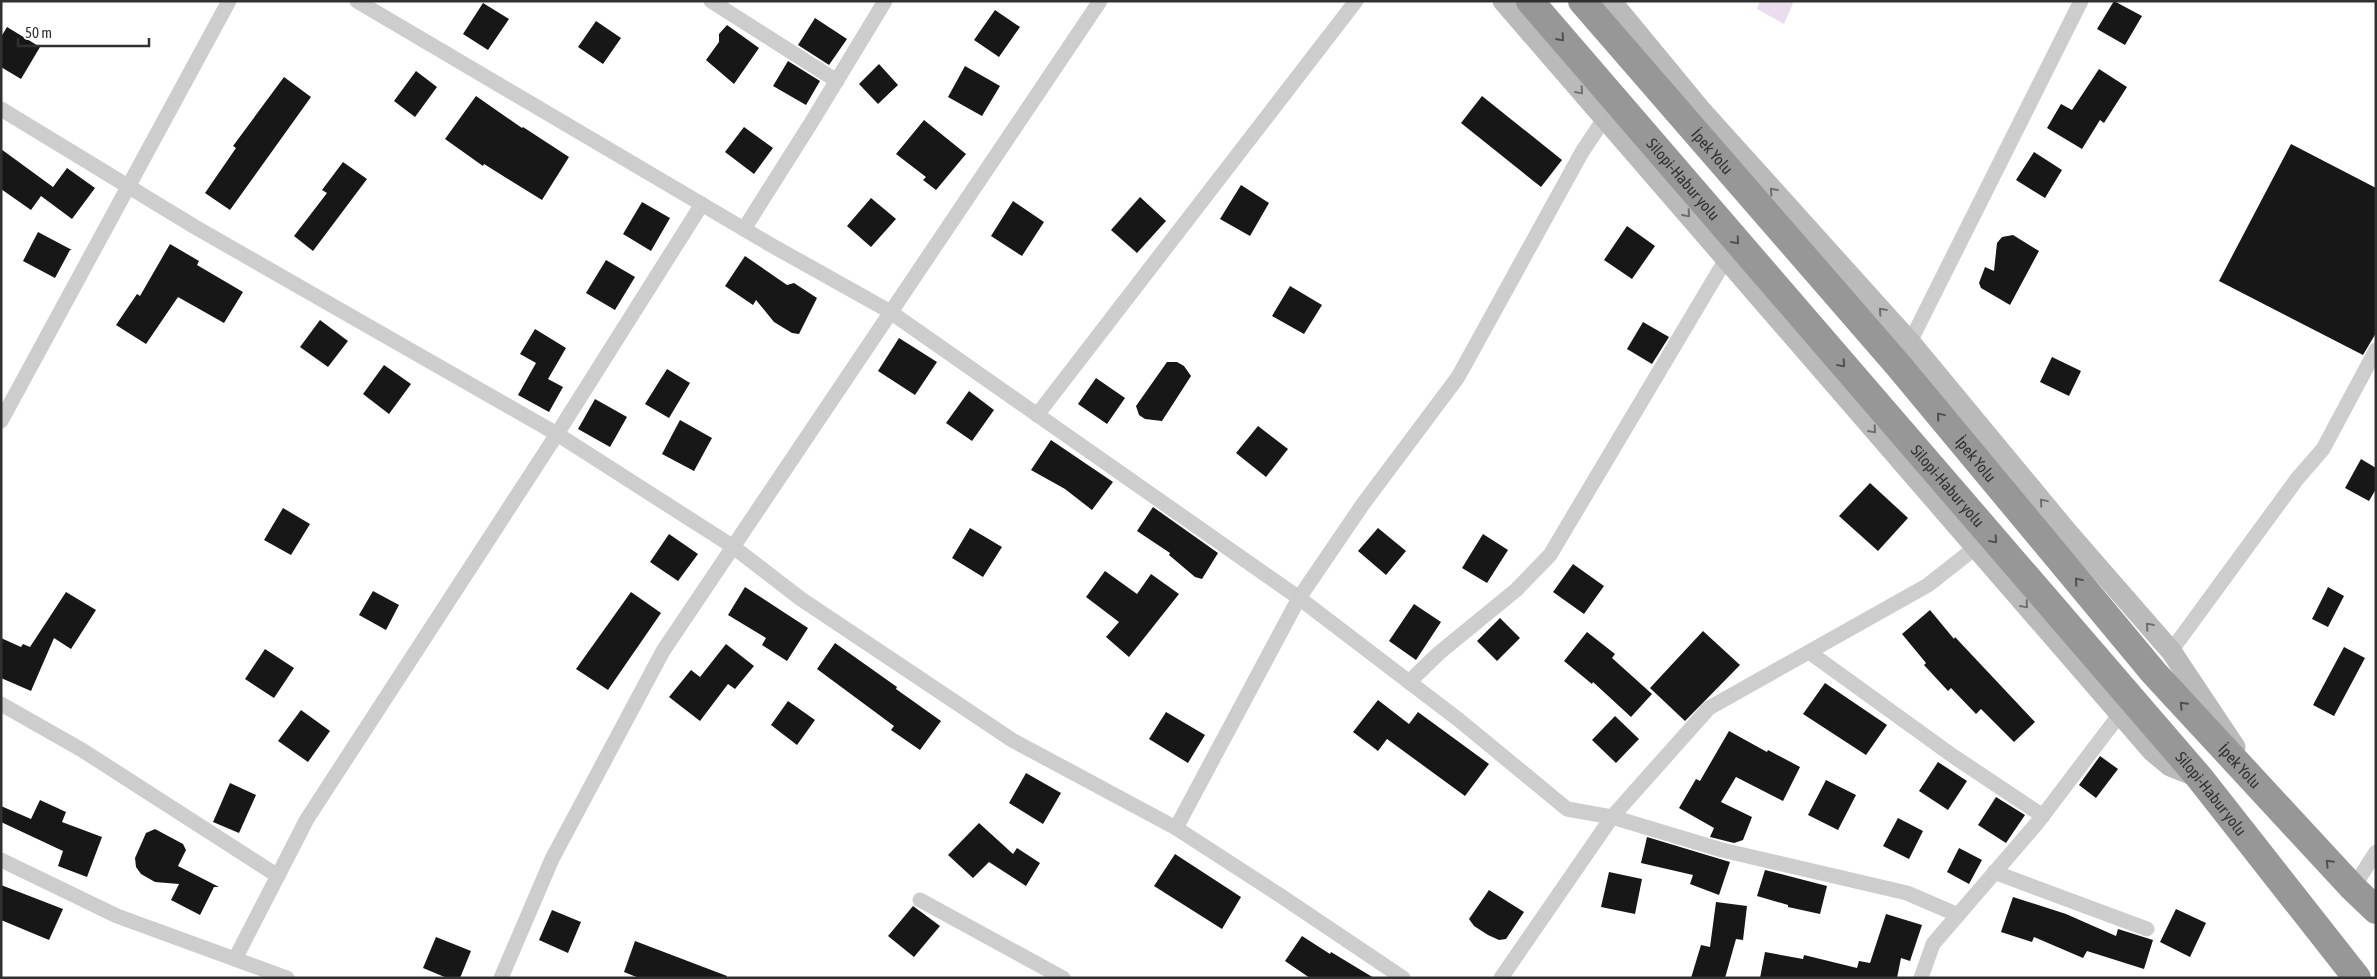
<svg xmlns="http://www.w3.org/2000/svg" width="2377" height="979" viewBox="0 0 2377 979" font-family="'Asap Condensed',sans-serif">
  <rect width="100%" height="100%" fill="#fff"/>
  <path fill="#eadded" d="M1760,1h34l-10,23 -27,-15z"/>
  <g fill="#171717">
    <path d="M2114,1l28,15 -17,29 -28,-16z"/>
    <path d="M483,3l26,16 -21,31 -25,-16z"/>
    <path d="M995,10l25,17 -21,30 -25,-17z"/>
    <path d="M815,18l32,21 -18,26 -31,-20z"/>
    <path d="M596,21l25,17 -18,26 -25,-17z"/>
    <path d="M727,25l32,23 -25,36 -28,-24 13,-18v-8z"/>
    <path d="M7,27l33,20 -19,32 -20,-12v-30z"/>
    <path d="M788,61l32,20 -14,24 -33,-19z"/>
    <path d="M879,64l19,21 -20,19 -19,-20z"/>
    <path d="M965,66l35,20 -18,30 -34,-19z"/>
    <path d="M2099,69l28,18 -23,36 -4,-3 -18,29 -35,-21 14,-24 11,6z"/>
    <path d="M416,71l21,16 -22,30 -21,-16z"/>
    <path d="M284,77l27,20 -81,113 -25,-17 31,-45 -3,-2z"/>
    <path d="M476,96l46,32 1,-1 46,30 -27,43 -58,-36 -1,2 -38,-27z"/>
    <path d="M1482,96l80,64 -21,27 -80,-64z"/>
    <path d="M924,120l42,34 -30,36 -13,-10 3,-3 -30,-23z"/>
    <path d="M744,127l29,21 -19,26 -29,-22z"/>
    <path d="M2291,144l85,44v145l-13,22 -144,-74z"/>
    <path d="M1,149l52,38 14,-19 28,20 -23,31 -31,-23 -10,14 -30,-21z"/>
    <path d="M2034,152l28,18 -17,28 -29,-18z"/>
    <path d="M343,162l24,17 -54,72 -19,-15 33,-43 -5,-3z"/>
    <path d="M1241,185l28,18 -19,33 -30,-17z"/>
    <path d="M1140,197l26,24 -29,32 -26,-23z"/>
    <path d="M871,198l25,21 -25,28 -24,-21z"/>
    <path d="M1013,201l31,21 -22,34 -31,-20z"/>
    <path d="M642,202l28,16 -19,33 -28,-17z"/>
    <path d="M1627,226l28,20 -23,33 -28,-19z"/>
    <path d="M38,232l34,18h-2l-15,28 -32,-17z"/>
    <path d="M2013,235l26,16 -29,54 -29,-17 -2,-5 6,-16 9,4 3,-28 5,-6z"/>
    <path d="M170,244l29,17 -2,4 46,27 -19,31 -46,-26 -32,47 -30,-19 21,-31 3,2z"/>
    <path d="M745,256l42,29 7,-2 23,15 -18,36 -7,-1 -18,-11 -18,-22 -3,5 -28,-19z"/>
    <path d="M606,260l29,17 -20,33 -29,-17z"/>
    <path d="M1290,286l32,19 -18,29 -32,-18z"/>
    <path d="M320,320l28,21 -20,26 -28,-20z"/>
    <path d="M1643,322l26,15 -17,27 -25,-15z"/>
    <path d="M535,329l31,19 -18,31 15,8 -14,25 -31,-17 18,-32 -16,-9z"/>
    <path d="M899,338l38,24 -22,33 -37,-24z"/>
    <path d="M2052,357l29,14 -12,25 -29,-14z"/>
    <path d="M1167,362h10l7,4 7,10 -29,45 -17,-2 -6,-4 -3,-9z"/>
    <path d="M384,365l27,19 -22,30 -26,-20z"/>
    <path d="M667,369l23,14 -21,35 -24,-14z"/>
    <path d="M1096,378l29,20 -18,26 -29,-20z"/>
    <path d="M969,391l25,19 -22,31 -26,-18z"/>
    <path d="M595,399l32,18 -17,30 -32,-18z"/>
    <path d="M680,420l32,18 -18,33 -32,-17z"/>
    <path d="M1258,426l30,23 -22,28 -30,-24z"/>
    <path d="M1051,440l62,42 -21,28 -27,-21 -34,-19z"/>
    <path d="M2361,459l15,9v21l-7,12 -24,-13z"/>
    <path d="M1870,483l38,35 -30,33 -39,-35z"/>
    <path d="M1153,507l65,46 -16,26 -7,-2 -26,-22 1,-2 -33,-22z"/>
    <path d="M283,508l27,16 -19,31 -27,-15z"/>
    <path d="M970,528l32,19 -19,30 -31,-19z"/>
    <path d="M1378,528l28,23 -20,24 -28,-24z"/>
    <path d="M669,534l29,20 -20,27 -28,-19z"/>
    <path d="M1483,534l25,16 -21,33 -25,-15z"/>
    <path d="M1573,564l31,22 -20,28 -31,-22z"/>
    <path d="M1105,571l32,23 14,-20 28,20 -50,63 -23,-20 13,-15 -33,-25z"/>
    <path d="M745,587l63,41 -21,33 -25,-16 4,-7 -38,-23z"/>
    <path d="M2328,587l16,9 -16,31 -16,-8z"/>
    <path d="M373,591l26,14 -13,25 -27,-15z"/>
    <path d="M66,592l30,18 -25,39 -17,-11 -23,53 -30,-13v-40l20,9 2,-3 7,3z"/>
    <path d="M631,592l30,21 -53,77 -32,-21z"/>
    <path d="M1414,604l27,18 -25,38 -27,-19z"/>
    <path d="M1930,610l24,29 1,-2 80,85 -21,20 -33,-33 -5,5 -25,-26 -3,3 -24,-26 2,-2 -24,-29z"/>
    <path d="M1500,618l20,20 -23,23 -20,-20z"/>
    <path d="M1703,631l37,34 -55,56 -35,-33z"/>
    <path d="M1587,632l28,22 -3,4 40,36 -21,23 -38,-35 -1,2 -28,-23z"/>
    <path d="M835,643l62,44 -1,2 45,32 -21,29 -29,-20 3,-4 -77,-57z"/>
    <path d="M726,644l28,22 -19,23 -7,-5 -28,37 -31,-24 22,-27 9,7z"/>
    <path d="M2344,647l21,11 -31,58 -21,-11z"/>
    <path d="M265,649l29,19 -20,30 -29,-19z"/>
    <path d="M1825,683l62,42 -21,30 -63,-41z"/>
    <path d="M1378,700l31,24 9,-12 71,52 -24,32 -78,-57 -9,12 -25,-19z"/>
    <path d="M788,701l27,19 -18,25 -26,-20z"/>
    <path d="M301,710l29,21 -22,31 -30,-21z"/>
    <path d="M1166,712l39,23 -17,28 -39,-24z"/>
    <path d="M1615,716l24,23 -23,24 -24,-23z"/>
    <path d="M1729,731l38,21 1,-2 32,17 -17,34 -47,-24 -15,25 31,15 -9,23 -9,3 -24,-6 4,-9 -35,-20 17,-29 4,2z"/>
    <path d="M2100,756l18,13 -22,29 -17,-13z"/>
    <path d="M1938,762l29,19 -19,29 -29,-19z"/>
    <path d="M1026,773l35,20 -18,31 -34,-21z"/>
    <path d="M1826,780l30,15 -18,35 -30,-15z"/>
    <path d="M230,783l26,12 -17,38 -26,-11z"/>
    <path d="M1996,797l29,18 -19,28 -28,-18z"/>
    <path d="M40,800l26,12 -4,10 40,15 -15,40 -29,-11 5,-15 -62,-29v-16l30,13z"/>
    <path d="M1898,818l25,13 -14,28 -26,-13z"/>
    <path d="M979,823l34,31 4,-6 23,15 -14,23 -37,-24 -16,16 -25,-23z"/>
    <path d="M155,829l28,15 3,6 -8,16 41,21h-5l-14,28 -29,-15 8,-16 -24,-2 -14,-8 -5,-7 -1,-9 11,-25z"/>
    <path d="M1647,837l83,25 -11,33 -29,-11 3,-9 -52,-12z"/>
    <path d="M1959,848l23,12 -13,24 -22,-12z"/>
    <path d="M1175,854l66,43 -19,32 -68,-43z"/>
    <path d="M1765,870l62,16 -7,28 -32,-7v-2l-31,-9z"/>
    <path d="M1609,872l33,7 -7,35 -34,-7z"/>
    <path d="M1,885l62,24 -14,31 -48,-20z"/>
    <path d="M1489,890l35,22 -18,27 -7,1 -11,-5 -14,-9 -5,-7z"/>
    <path d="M2013,897l53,17 50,22 2,-7 35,11 -9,29 -57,-18 -4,7 -49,-21 -2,5 -31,-10z"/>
    <path d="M1716,902l31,4 -4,34 -7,-1 -11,39h-34l10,-33 9,2z"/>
    <path d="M913,906l27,20 -26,31 -26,-21z"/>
    <path d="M2176,909l30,14 -16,34 -30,-15z"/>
    <path d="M552,910l29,12 -13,31 -29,-13z"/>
    <path d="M1886,914l36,11 -12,36 -9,-3 -4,20h-137l5,-26 38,7 1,-4 53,13 2,-7 11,2z"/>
    <path d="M1302,936l28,18 1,-2 43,26h-64l-25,-17z"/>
    <path d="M436,937l35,14 -11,27h-13l-24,-10z"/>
    <path d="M635,941l92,35 -1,2h-87l-15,-6z"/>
  </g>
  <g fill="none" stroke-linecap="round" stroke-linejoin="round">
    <g stroke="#cdcdcd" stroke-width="15">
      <path d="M357,1l414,244 118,66 410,287 160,122 108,89 45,8 110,33 185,43 51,22"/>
      <path d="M711,1l126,80"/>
      <path d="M1,109l194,118 362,207 175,112 69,53 211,141 164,88 102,66 125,84"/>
      <path d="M744,229l67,-106 74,-122"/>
      <path d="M1906,350l175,-349"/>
      <path d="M1037,415l319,-414"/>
      <path d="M1,421l228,-420"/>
      <path d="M2171,651l126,-172 26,-30 53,-99"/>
      <path d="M1809,652l144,104 90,60"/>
      <path d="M1409,682l30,-29 77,-63 34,-35 176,-296"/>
      <path d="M1,704l81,46 196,126"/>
      <path d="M1176,828l123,-230 64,-94 95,-127 124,-225 22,-33"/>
      <path d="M1,860l116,56 170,62"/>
      <path d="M1994,872l153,57"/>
      <path d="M2353,888l23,-36"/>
      <path d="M920,900l143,78"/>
      <path d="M235,959l72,-140 250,-385 145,-230"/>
      <path d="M501,978l51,-119 111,-208 437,-650"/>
      <path d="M1501,978l111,-161 97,-109 219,-123 47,-37"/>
      <path d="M1921,978l12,-34 105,-122 82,-108"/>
    </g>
    <g stroke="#bababa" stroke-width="21">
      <path d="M1503,1l649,750 18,15 28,11"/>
      <path d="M1611,1l89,108 210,233 159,192 102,117 64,96"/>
    </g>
    <g stroke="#979797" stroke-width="28">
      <path id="s1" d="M1530,1l669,776 158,201"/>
      <path id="s2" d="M1582,1l316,364 256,308 199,215 23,22"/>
    </g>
  </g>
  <defs><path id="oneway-chevron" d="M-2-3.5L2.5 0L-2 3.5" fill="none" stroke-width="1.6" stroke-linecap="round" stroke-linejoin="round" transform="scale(1.25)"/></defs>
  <g stroke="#4f4f4f">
    <use href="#oneway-chevron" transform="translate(1561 38) rotate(49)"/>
    <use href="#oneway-chevron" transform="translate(1736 241) rotate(49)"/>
    <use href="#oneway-chevron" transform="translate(1842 364) rotate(49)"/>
    <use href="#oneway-chevron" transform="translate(1940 416) rotate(-130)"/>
    <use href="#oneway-chevron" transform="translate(1994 540) rotate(49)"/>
    <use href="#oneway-chevron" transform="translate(2078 581) rotate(-130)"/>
    <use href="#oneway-chevron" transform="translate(2183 705) rotate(-133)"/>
    <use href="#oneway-chevron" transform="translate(2329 863) rotate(-133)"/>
  </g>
  <g stroke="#6e6e6e">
    <use href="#oneway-chevron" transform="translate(1580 91) rotate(49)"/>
    <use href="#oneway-chevron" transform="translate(1773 191) rotate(-132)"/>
    <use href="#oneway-chevron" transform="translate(1687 214) rotate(49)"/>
    <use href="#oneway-chevron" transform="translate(1882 311) rotate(-132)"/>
    <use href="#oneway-chevron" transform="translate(1873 430) rotate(49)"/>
    <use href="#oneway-chevron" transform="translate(2043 502) rotate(-130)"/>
    <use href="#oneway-chevron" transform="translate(2025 605) rotate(49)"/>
    <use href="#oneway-chevron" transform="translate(2149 626) rotate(-131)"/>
  </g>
  <g text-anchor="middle" stroke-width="5" stroke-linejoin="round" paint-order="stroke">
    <g font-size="16" fill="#303030" stroke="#fff">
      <text dy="6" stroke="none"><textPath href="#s2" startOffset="199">İpek Yolu</textPath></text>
      <text dy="6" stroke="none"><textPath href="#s1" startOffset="235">Silopi-Habur yolu</textPath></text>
      <text dy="6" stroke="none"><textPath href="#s2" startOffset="604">İpek Yolu</textPath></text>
      <text dy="6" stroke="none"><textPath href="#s1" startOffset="640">Silopi-Habur yolu</textPath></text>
      <text dy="6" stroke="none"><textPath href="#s2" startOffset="1009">İpek Yolu</textPath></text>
      <text dy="6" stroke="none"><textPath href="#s1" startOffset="1045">Silopi-Habur yolu</textPath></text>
    </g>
  </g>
  <rect width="2377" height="979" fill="none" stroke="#303030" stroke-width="5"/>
  <path d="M18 38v8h131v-8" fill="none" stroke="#303030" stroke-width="2.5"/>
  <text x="25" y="38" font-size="15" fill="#303030" stroke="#ffffff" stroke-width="4" paint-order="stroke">50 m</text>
</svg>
